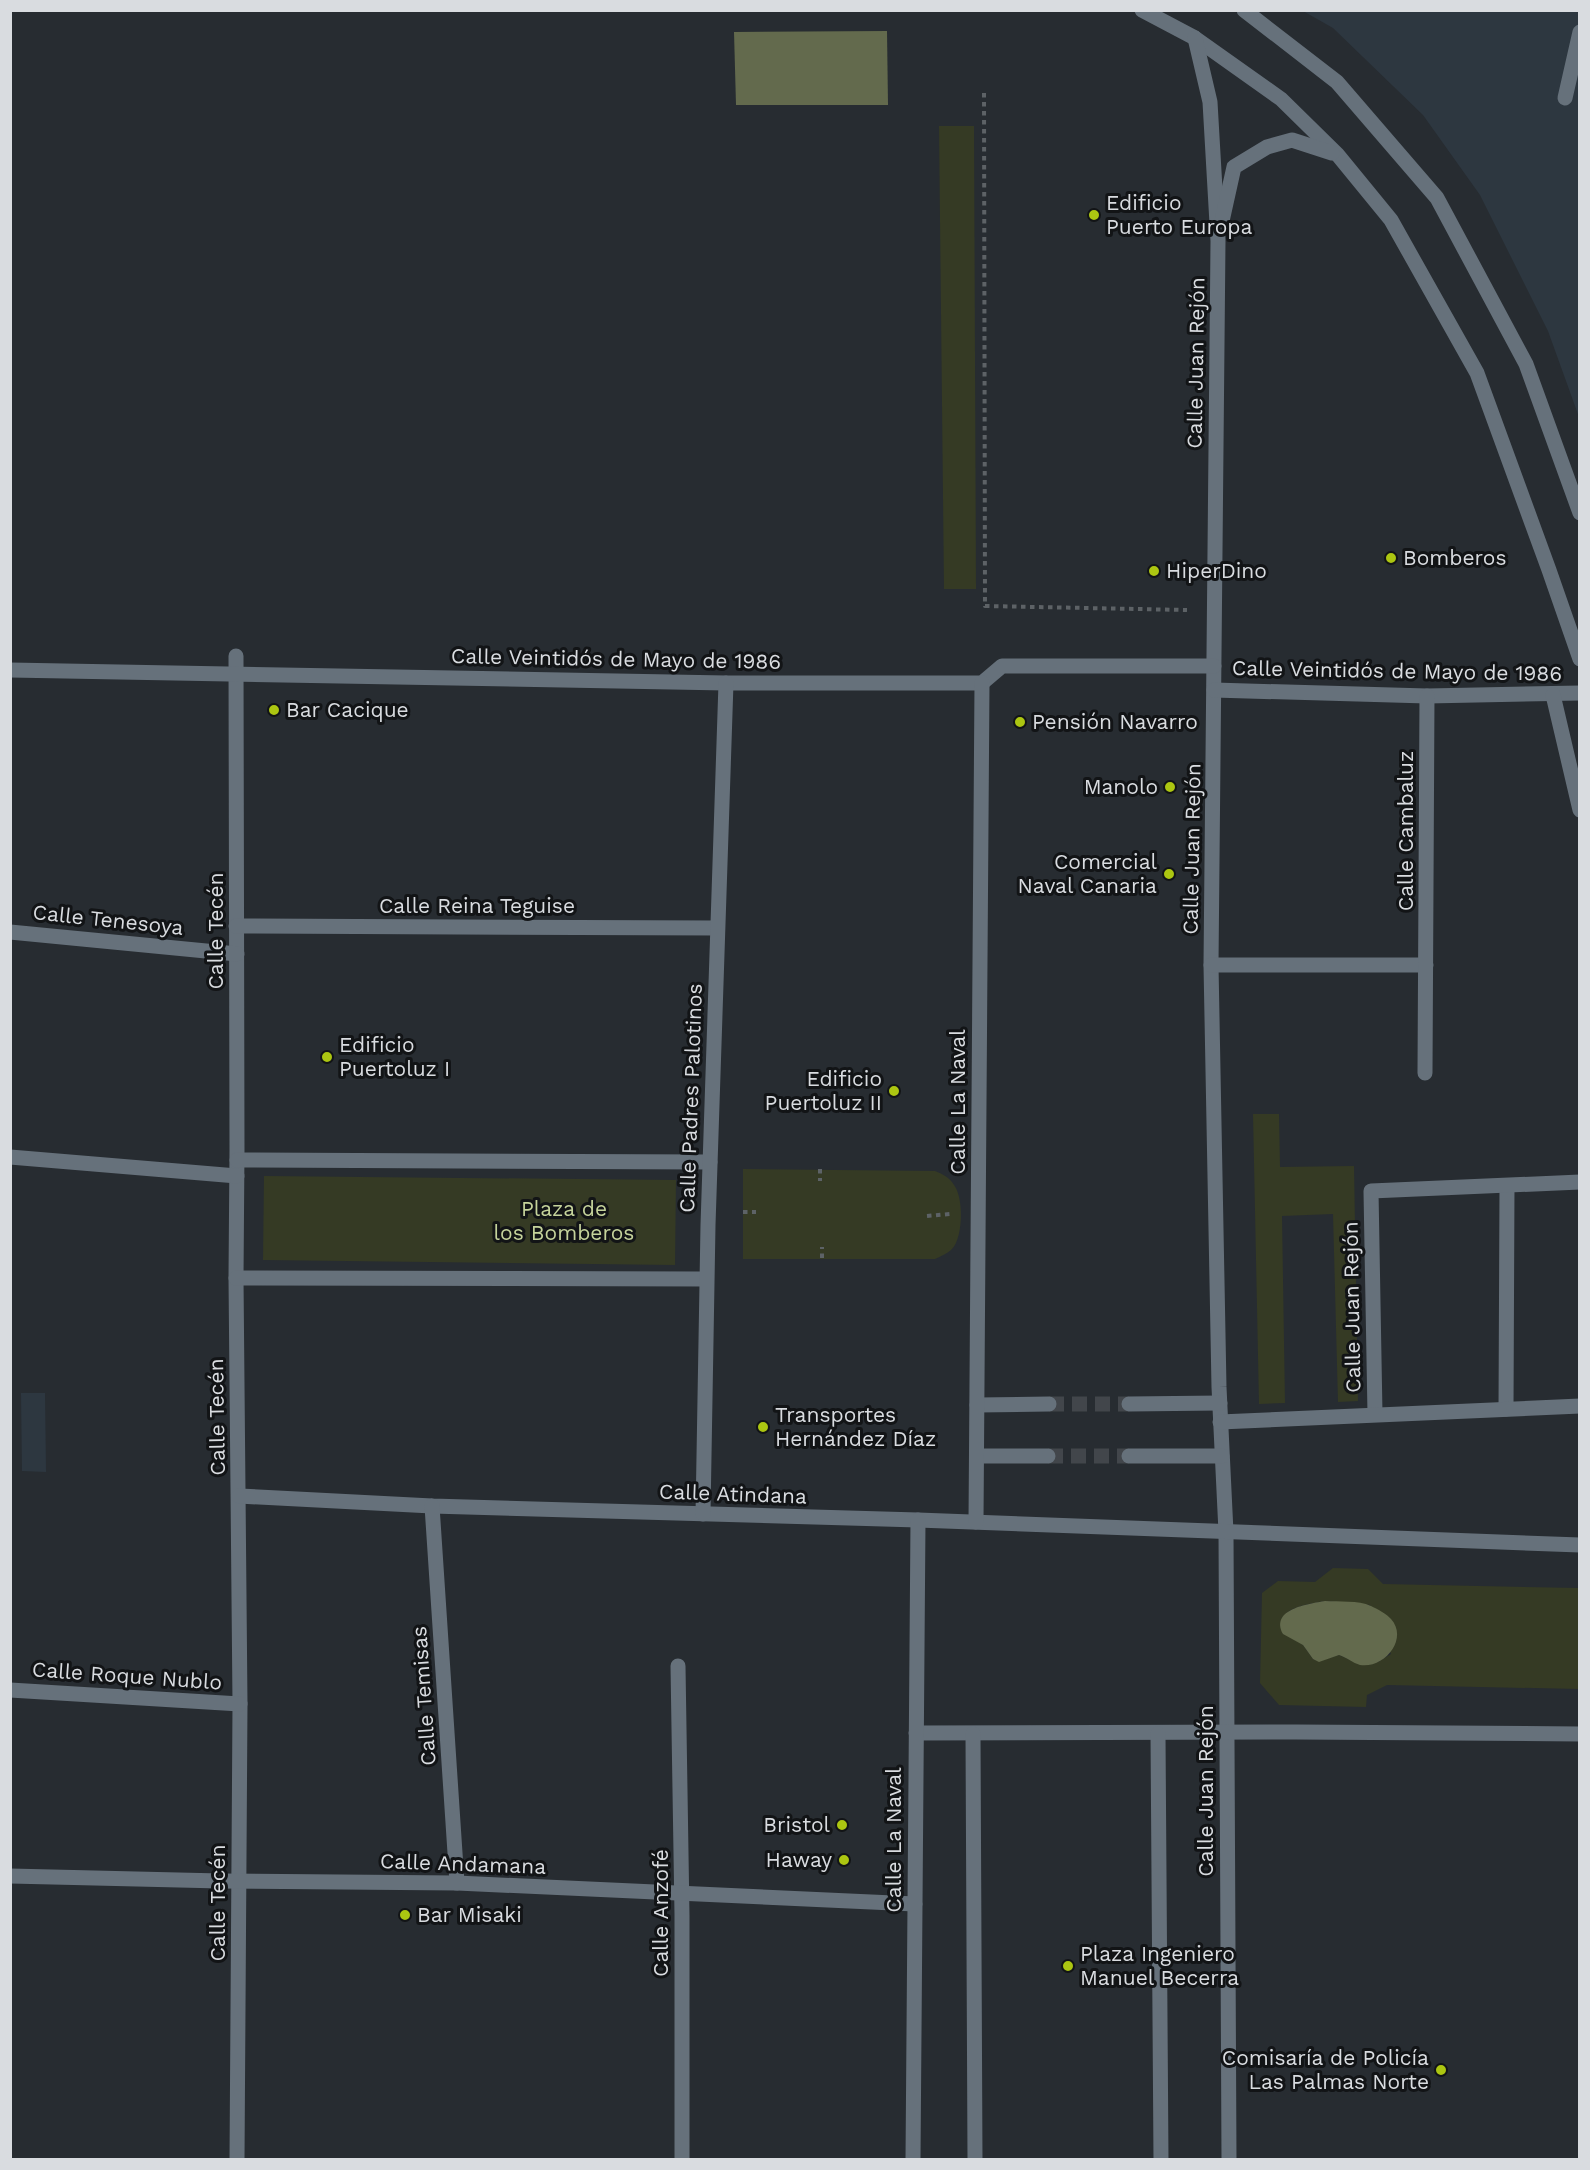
<svg xmlns="http://www.w3.org/2000/svg" width="1590" height="2170" viewBox="0 0 1590 2170" font-family="'Work Sans',sans-serif">
  <rect width="100%" height="100%" fill="#272c31"/>
  <g fill="#2d3740">
    <path d="M1303,11h276v406l-31,-86 -68,-136 -57,-80 -90,-87z"/>
    <path d="M21,1393h24l1,79 -24,-1z"/>
  </g>
  <g fill="#353a24" fill-rule="evenodd">
    <path d="M939,126h35l2,463h-32z"/>
    <path d="M1253,1114h26l1,53 74,-1 4,235 -20,1 -5,-188 -51,2 3,187 -26,1z"/>
    <path d="M743,1169l192,2c8,3 15,7 19,14 10,13 9,53 -2,64 -5,5 -11,7 -17,10h-192z"/>
    <path d="M264,1176l412,4 -1,85 -412,-5z"/>
    <path d="M1333,1568l35,1 15,15 196,4v101l-192,-4 -20,10 -1,12 -87,-2 -19,-22 2,-90 16,-12 37,1zM1325,1601l45,4 21,49 -13,8 -16,3 -23,-10 -20,6 -6,-2 -10,-14 -22,-22c3,-17 29,-19 44,-22z"/>
  </g>
  <g fill="#636a4d">
    <path d="M887,31l1,74h-152l-2,-73z"/>
    <path d="M1325,1601c14,1 33,-1 46,5 6,3 16,8 20,13 18,20 -7,50 -31,46 -7,-2 -14,-8 -21,-10l-20,7 -6,-3 -10,-14 -20,-11c-13,-25 25,-30 42,-33z"/>
  </g>
  <g fill="none" stroke-linecap="round" stroke-linejoin="round">
    <g stroke="#42464b" stroke-width="15" stroke-dasharray="15 8" stroke-linecap="butt">
      <path d="M1049,1404h80"/>
      <path d="M1048,1456h81"/>
    </g>
    <g stroke="#5d6266" stroke-width="4" stroke-dasharray="4.5 4.5" stroke-linecap="butt">
      <path d="M984,93l1,513 202,4"/>
      <path d="M820,1169v12"/>
      <path d="M743,1212h13"/>
      <path d="M927,1216l23,-2"/>
      <path d="M822,1258v-11"/>
    </g>
    <g stroke="#66717b" stroke-width="15">
      <path d="M1142,10l53,28 86,61 56,55 54,66 86,153 72,197 31,89"/>
      <path d="M1244,10l93,72 100,116 89,166 54,149"/>
      <path d="M1195,38l15,64 8,139 -7,724 8,422 7,145 3,628"/>
      <path d="M1565,98l15,-66"/>
      <path d="M1222,221l12,-54 33,-20 25,-7 40,13"/>
      <path d="M236,656l1,494 -1,128 4,426 -3,456"/>
      <path d="M10,670l716,13h256l20,-17h212"/>
      <path d="M1214,690l213,6 153,-3"/>
      <path d="M1553,695l27,115"/>
      <path d="M236,926l481,2"/>
      <path d="M10,932l227,22"/>
      <path d="M1211,965h215"/>
      <path d="M1425,1073l2,-377"/>
      <path d="M10,1157l227,19"/>
      <path d="M237,1160l473,2"/>
      <path d="M236,1278l470,1"/>
      <path d="M1129,1404l91,-1"/>
      <path d="M977,1405l72,-1"/>
      <path d="M1506,1409l1,-223"/>
      <path d="M1375,1414l-4,-223 209,-9"/>
      <path d="M1220,1422l360,-16"/>
      <path d="M977,1456h71"/>
      <path d="M1129,1456h93"/>
      <path d="M239,1496l193,10 486,14 662,25"/>
      <path d="M432,1506l25,377"/>
      <path d="M703,1514l5,-289 18,-542"/>
      <path d="M976,1522l6,-839"/>
      <path d="M678,1666l4,249v245"/>
      <path d="M10,1690l230,14"/>
      <path d="M916,1733l380,-1 284,2"/>
      <path d="M973,1734l2,426"/>
      <path d="M1158,1734l3,426"/>
      <path d="M10,1876l211,5 236,2 458,21"/>
      <path d="M913,2160l5,-640"/>
    </g>
  </g>
  <g fill="#acc611" stroke="#121416" stroke-width="2">
    <circle cx="1094" cy="215" r="6"/>
    <circle cx="1391" cy="558" r="6"/>
    <circle cx="1154" cy="571" r="6"/>
    <circle cx="274" cy="710" r="6"/>
    <circle cx="1020" cy="722" r="6"/>
    <circle cx="1170" cy="787" r="6"/>
    <circle cx="1169" cy="874" r="6"/>
    <circle cx="327" cy="1057" r="6"/>
    <circle cx="894" cy="1091" r="6"/>
    <circle cx="763" cy="1427" r="6"/>
    <circle cx="842" cy="1825" r="6"/>
    <circle cx="844" cy="1860" r="6"/>
    <circle cx="405" cy="1915" r="6"/>
    <circle cx="1068" cy="1966" r="6"/>
    <circle cx="1441" cy="2070" r="6"/>
  </g>
  <g text-anchor="middle" stroke-width="6" stroke-linejoin="round" paint-order="stroke">
    <g font-size="21" fill="#d9dce0" stroke="#121416" text-anchor="start">
      <text x="1106" y="210">Edificio<tspan x="1106" dy="24">Puerto Europa</tspan></text>
      <text x="1403" y="565">Bomberos</text>
      <text x="1166" y="578">HiperDino</text>
      <text x="286" y="717">Bar Cacique</text>
      <text x="1032" y="729">Pensión Navarro</text>
      <text x="1158" y="794" text-anchor="end">Manolo</text>
      <text x="1157" y="869" text-anchor="end">Comercial<tspan x="1157" dy="24">Naval Canaria</tspan></text>
      <text x="339" y="1052">Edificio<tspan x="339" dy="24">Puertoluz I</tspan></text>
      <text x="882" y="1086" text-anchor="end">Edificio<tspan x="882" dy="24">Puertoluz II</tspan></text>
      <text x="775" y="1422">Transportes<tspan x="775" dy="24">Hernández Díaz</tspan></text>
      <text x="830" y="1832" text-anchor="end">Bristol</text>
      <text x="832" y="1867" text-anchor="end">Haway</text>
      <text x="417" y="1922">Bar Misaki</text>
      <text x="1080" y="1961">Plaza Ingeniero<tspan x="1080" dy="24">Manuel Becerra</tspan></text>
      <text x="1429" y="2065" text-anchor="end">Comisaría de Policía<tspan x="1429" dy="24">Las Palmas Norte</tspan></text>
    </g>
    <g font-size="21" fill="#d9dce0" stroke="#121416">
      <text transform="translate(1196 363) rotate(-89)" y="7">Calle Juan Rejón</text>
      <text transform="translate(616 659) rotate(1)" y="7">Calle Veintidós de Mayo de 1986</text>
      <text transform="translate(1397 671) rotate(1)" y="7">Calle Veintidós de Mayo de 1986</text>
      <text transform="translate(1406 831) rotate(-90)" y="7">Calle Cambaluz</text>
      <text transform="translate(1192 849) rotate(-89)" y="7">Calle Juan Rejón</text>
      <text x="477" y="913">Calle Reina Teguise</text>
      <text transform="translate(108 920) rotate(6)" y="7">Calle Tenesoya</text>
      <text transform="translate(216 931) rotate(-90)" y="7">Calle Tecén</text>
      <text transform="translate(691 1098) rotate(-88)" y="7">Calle Padres Palotinos</text>
      <text transform="translate(958 1102) rotate(-90)" y="7">Calle La Naval</text>
      <text transform="translate(1352 1307) rotate(-91)" y="7">Calle Juan Rejón</text>
      <text transform="translate(217 1417) rotate(-91)" y="7">Calle Tecén</text>
      <text transform="translate(733 1494) rotate(2)" y="7">Calle Atindana</text>
      <text transform="translate(127 1676) rotate(4)" y="7">Calle Roque Nublo</text>
      <text transform="translate(424 1696) rotate(-94)" y="7">Calle Temisas</text>
      <text transform="translate(1206 1791) rotate(-90)" y="7">Calle Juan Rejón</text>
      <text transform="translate(894 1840) rotate(-90)" y="7">Calle La Naval</text>
      <text transform="translate(463 1864) rotate(2)" y="7">Calle Andamana</text>
      <text transform="translate(218 1903) rotate(-90)" y="7">Calle Tecén</text>
      <text transform="translate(661 1913) rotate(-90)" y="7">Calle Anzofé</text>
    </g>
    <g font-size="21" fill="#c5d39b" stroke="#121416">
      <text x="564" y="1216">Plaza de<tspan x="564" dy="24">los Bomberos</tspan></text>
    </g>
  </g>
  <rect width="1590" height="2170" fill="none" stroke="#d9dce0" stroke-width="24"/>
</svg>
